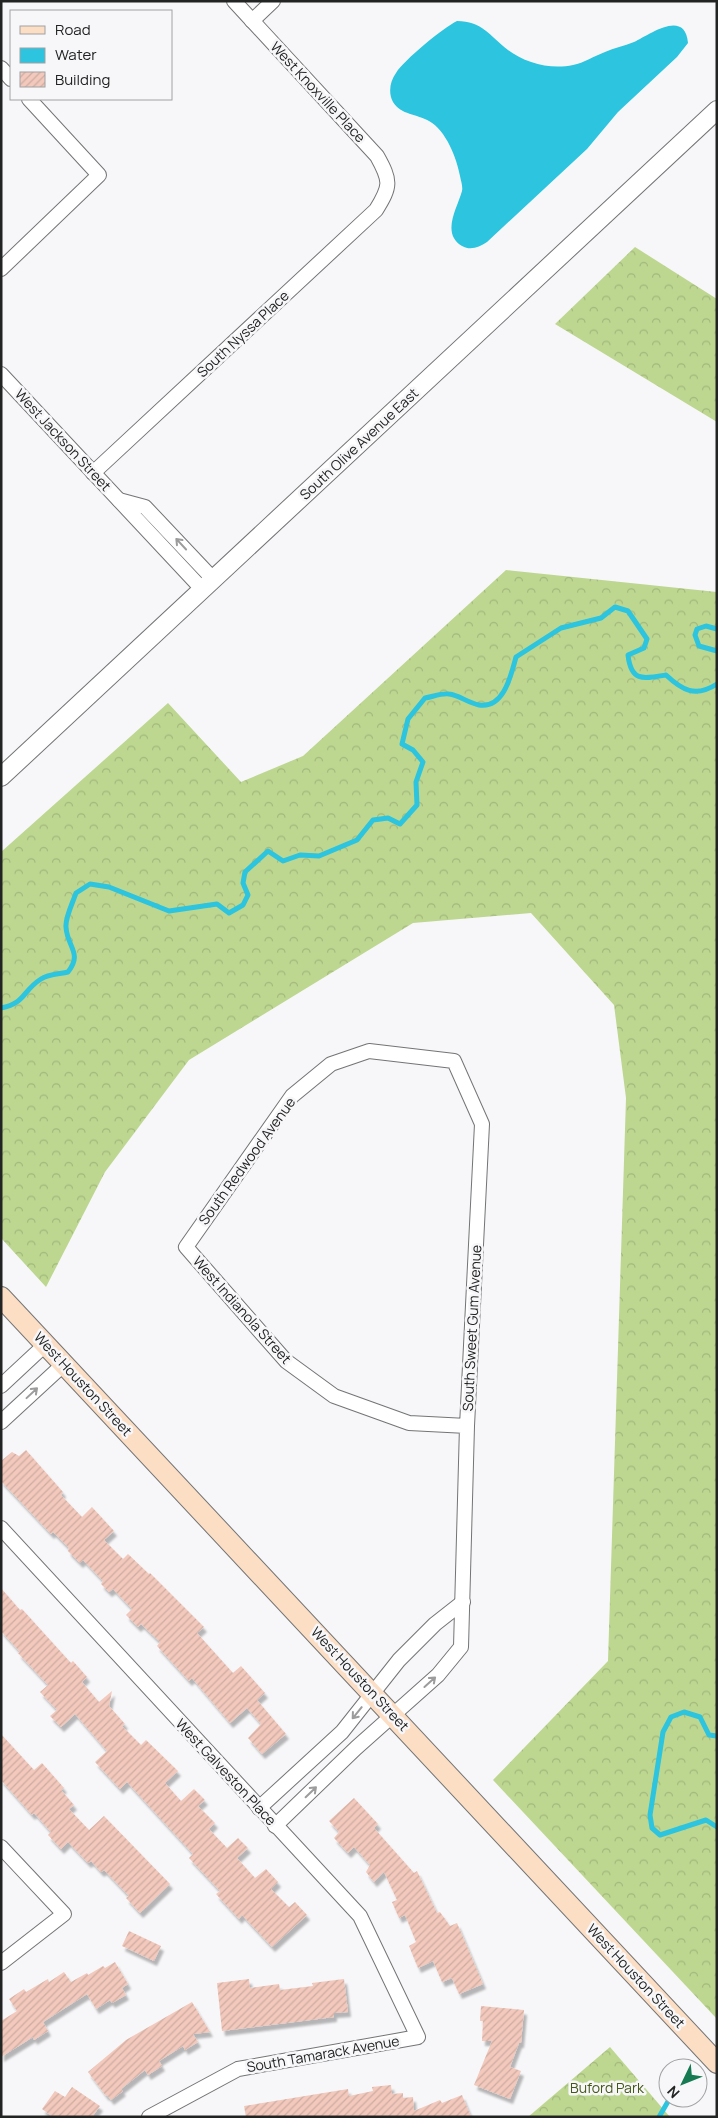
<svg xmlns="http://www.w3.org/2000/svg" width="718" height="2118" viewBox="0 0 718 2118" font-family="Manrope,sans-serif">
  <defs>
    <pattern id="forest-crowns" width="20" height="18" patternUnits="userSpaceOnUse" patternTransform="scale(1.25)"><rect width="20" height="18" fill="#bdd790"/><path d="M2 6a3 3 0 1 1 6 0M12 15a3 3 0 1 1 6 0" fill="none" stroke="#a2b87c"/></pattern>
    <pattern id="building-hatch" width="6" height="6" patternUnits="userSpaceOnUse" patternTransform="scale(1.25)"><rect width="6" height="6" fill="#f2c9bc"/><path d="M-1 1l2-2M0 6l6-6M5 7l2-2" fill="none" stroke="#cfaca1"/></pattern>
    <filter id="shadow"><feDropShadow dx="3" dy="5" stdDeviation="1" flood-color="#0004"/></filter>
  </defs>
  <rect width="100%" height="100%" fill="#f7f7f9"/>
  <g fill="url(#forest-crowns)">
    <path d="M635,247l82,52v123l-162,-98z"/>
    <path d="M506,570l211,22v1427l-224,-239 115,-119 18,-563 -12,-93 -83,-92 -118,10 -224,137 -84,112 -59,115 -45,-49v-386l167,-149 73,79 62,-26z"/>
    <path d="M610,2047l60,70h-142z"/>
  </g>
  <path fill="#2cc4de" d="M457,21c25,0 32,14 51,29 17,13 43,20 65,15 11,-2 21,-9 32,-13 9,-4 19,-6 29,-10 15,-7 51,-34 54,1l-11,14 -59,55 -31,37 -100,93c-8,5 -16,9 -25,4 -21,-13 -5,-37 0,-55 1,-4 -1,-10 -2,-15 -3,-17 -14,-46 -31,-55 -12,-7 -28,-6 -36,-19 -5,-9 -3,-21 3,-29 8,-13 47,-45 61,-52z"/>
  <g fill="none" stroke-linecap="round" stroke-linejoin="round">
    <g stroke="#2cc4de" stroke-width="5">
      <path d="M717,629l-11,-3 -9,3 -2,6 4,11 18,5"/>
      <path d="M1,1008c25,-5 21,-17 40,-29 7,-5 19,-5 27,-7 15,-19 -1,-25 -2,-45 -1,-9 7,-25 10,-34l14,-9 19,3 60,24 48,-7 12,9 14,-8 5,-10 -5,-12 2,-11 23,-21 15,10 17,-6 19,1 38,-16 16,-20 15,-2 12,6 17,-19 -1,-23 7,-20 -10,-12 -11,-6 6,-25 17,-21c7,-1 16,-5 24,-4 10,1 19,9 30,11 25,4 32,-30 37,-48l45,-29 40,-10 14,-11 13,4 19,28 -3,9 -16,7c3,27 15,24 38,20 16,15 29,23 51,9"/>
      <path d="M717,1736l-8,-1 -9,-18 -16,-5 -13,5 -8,15 -13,83 2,13 8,7 46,-15 11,7"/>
      <path d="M689,2068l2,-4"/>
      <path d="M659,2117l11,-19"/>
    </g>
  </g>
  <g fill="url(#building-hatch)" filter="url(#shadow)">
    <path d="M26,1450l37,42 -2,3 21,22 10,-10 22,24 -10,9 19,19 5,-5 21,20 1,-1 54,54 -7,6 36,40 8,-7 24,27 -8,7 29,34 -24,20 -14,-16 13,-14 -14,-16 -17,15 -38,-45 -3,3 -32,-35 3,-4 -19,-18 -3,3 -12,-12 6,-6 -19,-20 -4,3 -8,-8 2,-3 -20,-21 -3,3 -12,-12 1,-3 -16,-16 -2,2 -50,-53v-20l11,-9 7,4z"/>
    <path d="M1,1588l19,22 2,-1 49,54 2,-2 14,16 -5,5 17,20 13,-11 -3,15 16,18 -3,2 19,19 5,-5 32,31 -13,12 16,18 13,-12 11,11 -7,6 17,17 -6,6 18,19 11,-10 10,10 -11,10 18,20 11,-9 12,13 -7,7 18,18 6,-5 12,13 -35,32 -30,-32 -3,4 -23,-25 4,-3 -31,-33 4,-4 -66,-72 -7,7 -25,-27 12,-11 -32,-37 -14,13 -11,-11 7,-6 -17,-18 8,-7 -30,-32 2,-1 -19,-21z"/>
    <path d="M1,1734l33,36 8,-7 22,25 -3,2 13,15 -5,4 20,21 15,-14 66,68 -30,29 -14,-15 3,-2 -25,-26 -3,2 -10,-11 -3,2 -20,-21 -7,7 -13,-14 3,-3 -17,-19 -2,2 -31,-35z"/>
    <path d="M354,1798l24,26 -4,4 40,45 3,-2 20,42 3,-1 10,14 7,-3 26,61 -24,10 -7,-16 -10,4 -9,-21 -15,7 -9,-22 7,-4 -11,-27 -6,3 -7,-16 5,-2 -13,-28 -10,10 -8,-10 4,-7 -16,-18 -6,6 -14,-15 5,-6 -10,-11z"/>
    <path d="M129,1931l32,15 -7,15 -32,-15z"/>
    <path d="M115,1962l13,22 -6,4 4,7 -14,8 -2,-3 -14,9 -9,-15 -44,28 5,9 -14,9 -1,-3 -32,20v-36l16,-10 -8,-12 15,-10 2,3 22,-13 1,3 15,-10 7,10 16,-9 1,2 15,-9 2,2z"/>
    <path d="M249,1979l1,9 29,-4 1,6 33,-4 -1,-3 32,-4 4,33 -14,1v4l-112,14 -5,-48z"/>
    <path d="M192,2002l18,30 -17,2 5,8 -13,8 -2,-4 -24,15 3,5 -14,9 -3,-5 -24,19 2,2 -12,9 -4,-5 -1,1 -18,-24 38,-32z"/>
    <path d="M481,2006l43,4 -3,33h-2l-9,24 11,4 -11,28 -36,-14 18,-44h-10l1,-20h-3z"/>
    <path d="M391,2085l1,9 11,-1v5l10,-1 1,14 26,-11 2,3 20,-8 9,22h-225l-2,-11 104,-17 1,7 24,-5 -1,-4z"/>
    <path d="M72,2087l28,19 -8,11h-39l-11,-8 13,-18 10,6z"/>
  </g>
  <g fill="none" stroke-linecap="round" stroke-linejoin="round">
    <defs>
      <g id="minor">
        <path d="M252,21l21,-20"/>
        <path d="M1,68l10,11"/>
        <path d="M1,269l98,-94 -70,-76"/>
        <path d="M1,374l202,216"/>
        <path d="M93,473l283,-263c15,-24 15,-29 1,-54l-143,-155"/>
        <path d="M119,500l26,7 69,73"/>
        <path d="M1,1386l45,-42"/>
        <path d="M1,1422l63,-58"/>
        <path d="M1,1528l359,388 58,121 -180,32 -89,48"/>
        <path d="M259,1808l83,-76 57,-72 36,-36 28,-22"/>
        <path d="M275,1826l81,-78 82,-73 23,-28 6,-221 15,-302 -28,-63 -85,-10 -38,13 -39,32 -106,151 100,114 48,35 75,27 58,3"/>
        <path d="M1,1847l63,67 -63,49"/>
      </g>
      <path id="tertiary" d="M1,777l716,-667"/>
      <path id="secondary" d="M1,1297l716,766"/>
    </defs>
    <use href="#minor" stroke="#737475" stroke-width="16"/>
    <use href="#tertiary" stroke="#737475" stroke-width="20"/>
    <use href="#secondary" stroke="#737475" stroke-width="22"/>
    <use href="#minor" stroke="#fff" stroke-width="14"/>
    <use href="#tertiary" stroke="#fff" stroke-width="18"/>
    <use href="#secondary" stroke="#fcdec4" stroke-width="20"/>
  </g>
  <defs><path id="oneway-shaft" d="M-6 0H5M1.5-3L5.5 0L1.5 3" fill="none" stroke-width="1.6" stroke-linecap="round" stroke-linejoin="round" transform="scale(1.25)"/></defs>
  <g stroke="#9c9c9c">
    <use href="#oneway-shaft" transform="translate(181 544) rotate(-133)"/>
    <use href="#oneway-shaft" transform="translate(32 1393) rotate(-43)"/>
    <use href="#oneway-shaft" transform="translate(430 1682) rotate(-42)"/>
    <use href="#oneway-shaft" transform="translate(357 1713) rotate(129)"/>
    <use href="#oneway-shaft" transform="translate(311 1792) rotate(-44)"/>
  </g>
  <g text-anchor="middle" stroke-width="5" stroke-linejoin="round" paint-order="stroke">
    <g font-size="14" fill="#222323" stroke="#f7f7f9">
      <text transform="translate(318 92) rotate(47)" y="5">West Knoxville Place</text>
      <text transform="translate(243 334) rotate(-43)" y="5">South Nyssa Place</text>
      <text transform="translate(63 440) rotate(47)" y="5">West Jackson Street</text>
      <text transform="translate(359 444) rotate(-43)" y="5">South Olive Avenue East</text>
      <text transform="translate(247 1161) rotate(-54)" y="5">South Redwood Avenue</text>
      <text transform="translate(242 1310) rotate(48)" y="5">West Indianola Street</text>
      <text transform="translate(472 1328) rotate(-87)" y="5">South Sweet Gum Avenue</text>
      <text transform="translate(83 1384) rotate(47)" y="5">West Houston Street</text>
      <text transform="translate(360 1679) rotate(47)" y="5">West Houston Street</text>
      <text transform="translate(226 1772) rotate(47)" y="5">West Galveston Place</text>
      <text transform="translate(636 1976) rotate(47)" y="5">West Houston Street</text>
      <text transform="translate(323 2054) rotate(-10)" y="5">South Tamarack Avenue</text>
    </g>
    <g font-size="14" fill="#445817" stroke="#f7f7f9">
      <text x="607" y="2093">Buford Park</text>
    </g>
  </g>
  <rect width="718" height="2118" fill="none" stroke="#222323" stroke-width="5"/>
  <rect x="10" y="10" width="162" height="90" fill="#f7f7f9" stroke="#a2a2a3"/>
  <rect x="20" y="26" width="25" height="8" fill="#fcdec4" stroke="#a2a2a3"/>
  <text x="55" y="35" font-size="15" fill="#222323">Road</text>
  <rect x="20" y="48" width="25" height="15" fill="#2cc4de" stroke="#a2a2a3"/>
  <text x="55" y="60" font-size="15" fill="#222323">Water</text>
  <rect x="20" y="72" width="25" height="15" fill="url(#building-hatch)" stroke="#a2a2a3"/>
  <text x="55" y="85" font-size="15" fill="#222323">Building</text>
  <g transform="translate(683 2083) rotate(227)"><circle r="24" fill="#f7f7f9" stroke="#a2a2a3"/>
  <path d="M0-4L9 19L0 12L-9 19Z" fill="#157951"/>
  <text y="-8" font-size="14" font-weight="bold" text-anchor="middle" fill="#222323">N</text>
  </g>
</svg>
